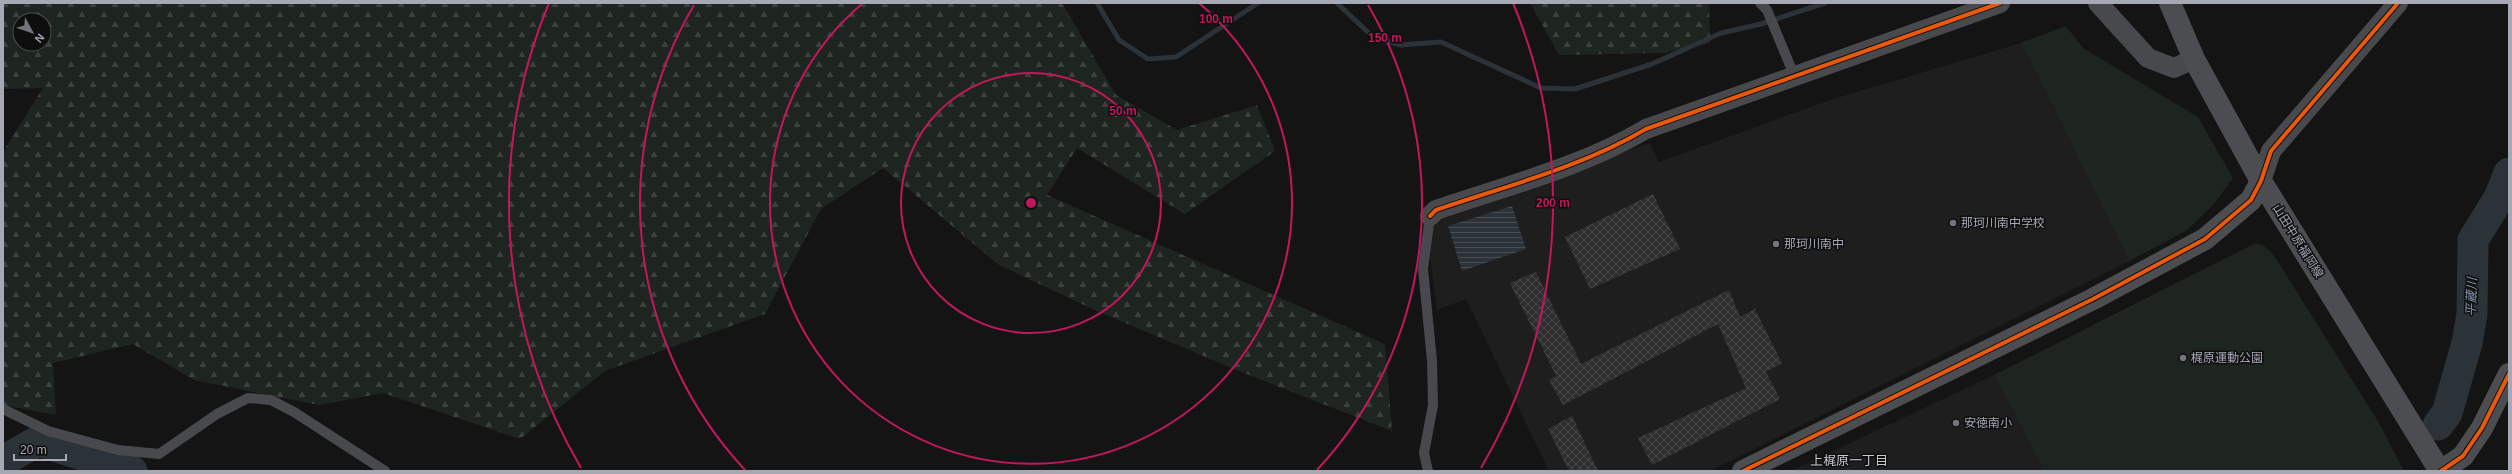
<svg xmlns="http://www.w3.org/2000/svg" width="2512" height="474" viewBox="0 0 2512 474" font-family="Helvetica,'Noto Sans JP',sans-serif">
  <defs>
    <pattern id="forest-firs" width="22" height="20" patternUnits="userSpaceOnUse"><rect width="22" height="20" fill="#1e241f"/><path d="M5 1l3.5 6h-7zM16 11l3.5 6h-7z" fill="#3c413d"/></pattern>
    <pattern id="water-rules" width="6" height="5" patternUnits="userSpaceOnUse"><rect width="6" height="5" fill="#2b3238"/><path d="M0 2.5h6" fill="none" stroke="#474d52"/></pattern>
    <pattern id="building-cross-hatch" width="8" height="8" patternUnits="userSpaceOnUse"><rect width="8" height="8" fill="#2e2e2f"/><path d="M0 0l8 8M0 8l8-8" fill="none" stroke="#49494b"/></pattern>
  </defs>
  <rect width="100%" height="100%" fill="#141414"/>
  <g fill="#1e1e1f">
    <path d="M2021,43l108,218 -419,210h-161l-83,-172 -29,11 -7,-52 2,-27 6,-15 212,-73 9,19 171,-62z"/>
    <path d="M1994,375l50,96h-253z"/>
  </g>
  <g fill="url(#forest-firs)" fill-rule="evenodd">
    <path d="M3,3h1059l54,92 61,35 80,-25 18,46 -90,63 -108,-66 -30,47 338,149 7,87 -158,-62 -137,-58 -98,-46 -116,-97 -62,41 -56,105 -160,57 -85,68 -137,-46 -64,12 -125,-25 -61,-36 -80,19 3,52 -53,-10v-253l40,-64 -40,1zM20,20h24v24h-24z"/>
    <path d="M1530,3h179l1,40 -47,10 -104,2z"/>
  </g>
  <g fill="#1e241f">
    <path d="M2066,26l17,22 115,69 35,61 -20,27 -27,26 -57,30 -108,-218z"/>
    <path d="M2256,243l8,3 9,8 105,167 26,50h-360l-50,-96z"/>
  </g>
  <path fill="url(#water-rules)" d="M1512,206l14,43 -64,22 -14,-45z"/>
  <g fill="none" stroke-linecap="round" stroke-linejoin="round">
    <g stroke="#2b3238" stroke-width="5">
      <path d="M1097,3l22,37 29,19 28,-2 82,-54"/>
      <path d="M1337,3l37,35 27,7 40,-3 100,46 34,1 77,-25 69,-31 40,-9 64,-21"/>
    </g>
    <g stroke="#2b3238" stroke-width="31">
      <path d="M2438,425l9,-12 20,-70 5,-29 1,-74 26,-42 10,-25"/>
      <path d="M3,461l35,-20 94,30"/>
    </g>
  </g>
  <g fill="url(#building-cross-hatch)">
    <path d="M1653,194l27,55 -90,40 -25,-52z"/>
    <path d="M1536,272l45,92 148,-74 11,27 15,-8 27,54 -16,9 14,27 -128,66 -14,-27 108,-50 -28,-64 -155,81 -14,-25 7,-4 -46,-93z"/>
    <path d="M1572,416l26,55h-29l-21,-42z"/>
  </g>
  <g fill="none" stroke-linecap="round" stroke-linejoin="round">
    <g stroke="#48494c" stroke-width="10">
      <path d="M1760,3l7,7 27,65"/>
      <path d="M3,409l45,22 70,19 41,4 58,-40 31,-16 23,2 23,12 91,59"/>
      <path d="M1428,471l-4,-18 9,-48 -1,-44 -9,-92 7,-53"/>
    </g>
    <g stroke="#48494c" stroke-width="20">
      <path d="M2098,3l50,55 26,10 20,-9"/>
      <path d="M2261,181l10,-30 127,-148"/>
      <path d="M1430,216l6,-6c70,-24 146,-43 210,-81l354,-126"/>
    </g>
    <g stroke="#4c4d50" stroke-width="22">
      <path d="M2170,3l24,56 67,122 179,290"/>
      <path d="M1743,471l350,-172 112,-60 46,-39 10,-19"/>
      <path d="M2441,471l22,-15 19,-28 27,-54"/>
    </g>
    <defs>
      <g id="cycleway">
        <path d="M1430,216l6,-6c70,-24 146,-43 210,-81l354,-126"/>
        <path d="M1743,471l350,-172 112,-60 46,-39 10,-19 10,-30 127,-148"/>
        <path d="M2441,471l22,-15 19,-28 27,-54"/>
      </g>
    </defs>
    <use href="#cycleway" stroke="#0e0e0f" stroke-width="6"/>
    <use href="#cycleway" stroke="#e8590c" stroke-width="4"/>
  </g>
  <g fill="none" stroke="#c2185b" stroke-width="2">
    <circle cx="1031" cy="203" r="130"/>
    <path d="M1199 3A261 261 0 1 1 863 3"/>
    <path d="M745 470A391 391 0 0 1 694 5M1368 5A391 391 0 0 1 1317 470"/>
    <path d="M581 468A522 522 0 0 1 549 3M1513 3A522 522 0 0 1 1481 468"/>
  </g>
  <g fill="#73757c" stroke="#0e0e0f" stroke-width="1.5">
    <circle cx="1953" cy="223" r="4"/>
    <circle cx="1776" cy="244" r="4"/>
    <circle cx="2183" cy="358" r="4"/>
    <circle cx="1956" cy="423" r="4"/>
  </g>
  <g text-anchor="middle" stroke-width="3" stroke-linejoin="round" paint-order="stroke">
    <g font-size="12" fill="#a6a9b4" stroke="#0e0e0f" text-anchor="start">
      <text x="1961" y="227">那珂川南中学校</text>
      <text x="1784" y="248">那珂川南中</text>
      <text x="2191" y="362">梶原運動公園</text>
      <text x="1964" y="427">安徳南小</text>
    </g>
    <g font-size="12" fill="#a6a9b4" stroke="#0e0e0f">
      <text transform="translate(2298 241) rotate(58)" y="4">山田中原福岡線</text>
    </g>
    <g font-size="13" font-style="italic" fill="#7f95ac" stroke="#0e0e0f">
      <text transform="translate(2471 297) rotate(-88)" y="5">平蔵川</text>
    </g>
    <g font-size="13" fill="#c6c8d0" stroke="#0e0e0f">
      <text x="1849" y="465">上梶原一丁目</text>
    </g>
  </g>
  <circle cx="1031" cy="203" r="6" fill="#c2185b" stroke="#0e0e0f" stroke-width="2"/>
  <g font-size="12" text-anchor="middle" font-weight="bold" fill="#c2185b" stroke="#0e0e0f" stroke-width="3" stroke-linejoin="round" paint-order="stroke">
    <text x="1216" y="23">100 m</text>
    <text x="1385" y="42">150 m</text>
    <text x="1123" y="115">50 m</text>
    <text x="1553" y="207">200 m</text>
  </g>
  <rect width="2512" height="474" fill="none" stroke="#a6a9b4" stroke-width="8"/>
  <g transform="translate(32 32) rotate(130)"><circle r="19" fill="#0e0e0f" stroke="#4b4c51"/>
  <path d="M0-3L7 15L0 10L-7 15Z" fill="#73757c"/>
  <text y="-6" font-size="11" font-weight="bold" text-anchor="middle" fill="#a6a9b4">N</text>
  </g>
  <path d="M14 454v6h52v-6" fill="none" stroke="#a6a9b4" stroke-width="2"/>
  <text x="20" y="454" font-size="12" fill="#a6a9b4" stroke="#0e0e0f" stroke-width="3" paint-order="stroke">20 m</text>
</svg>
